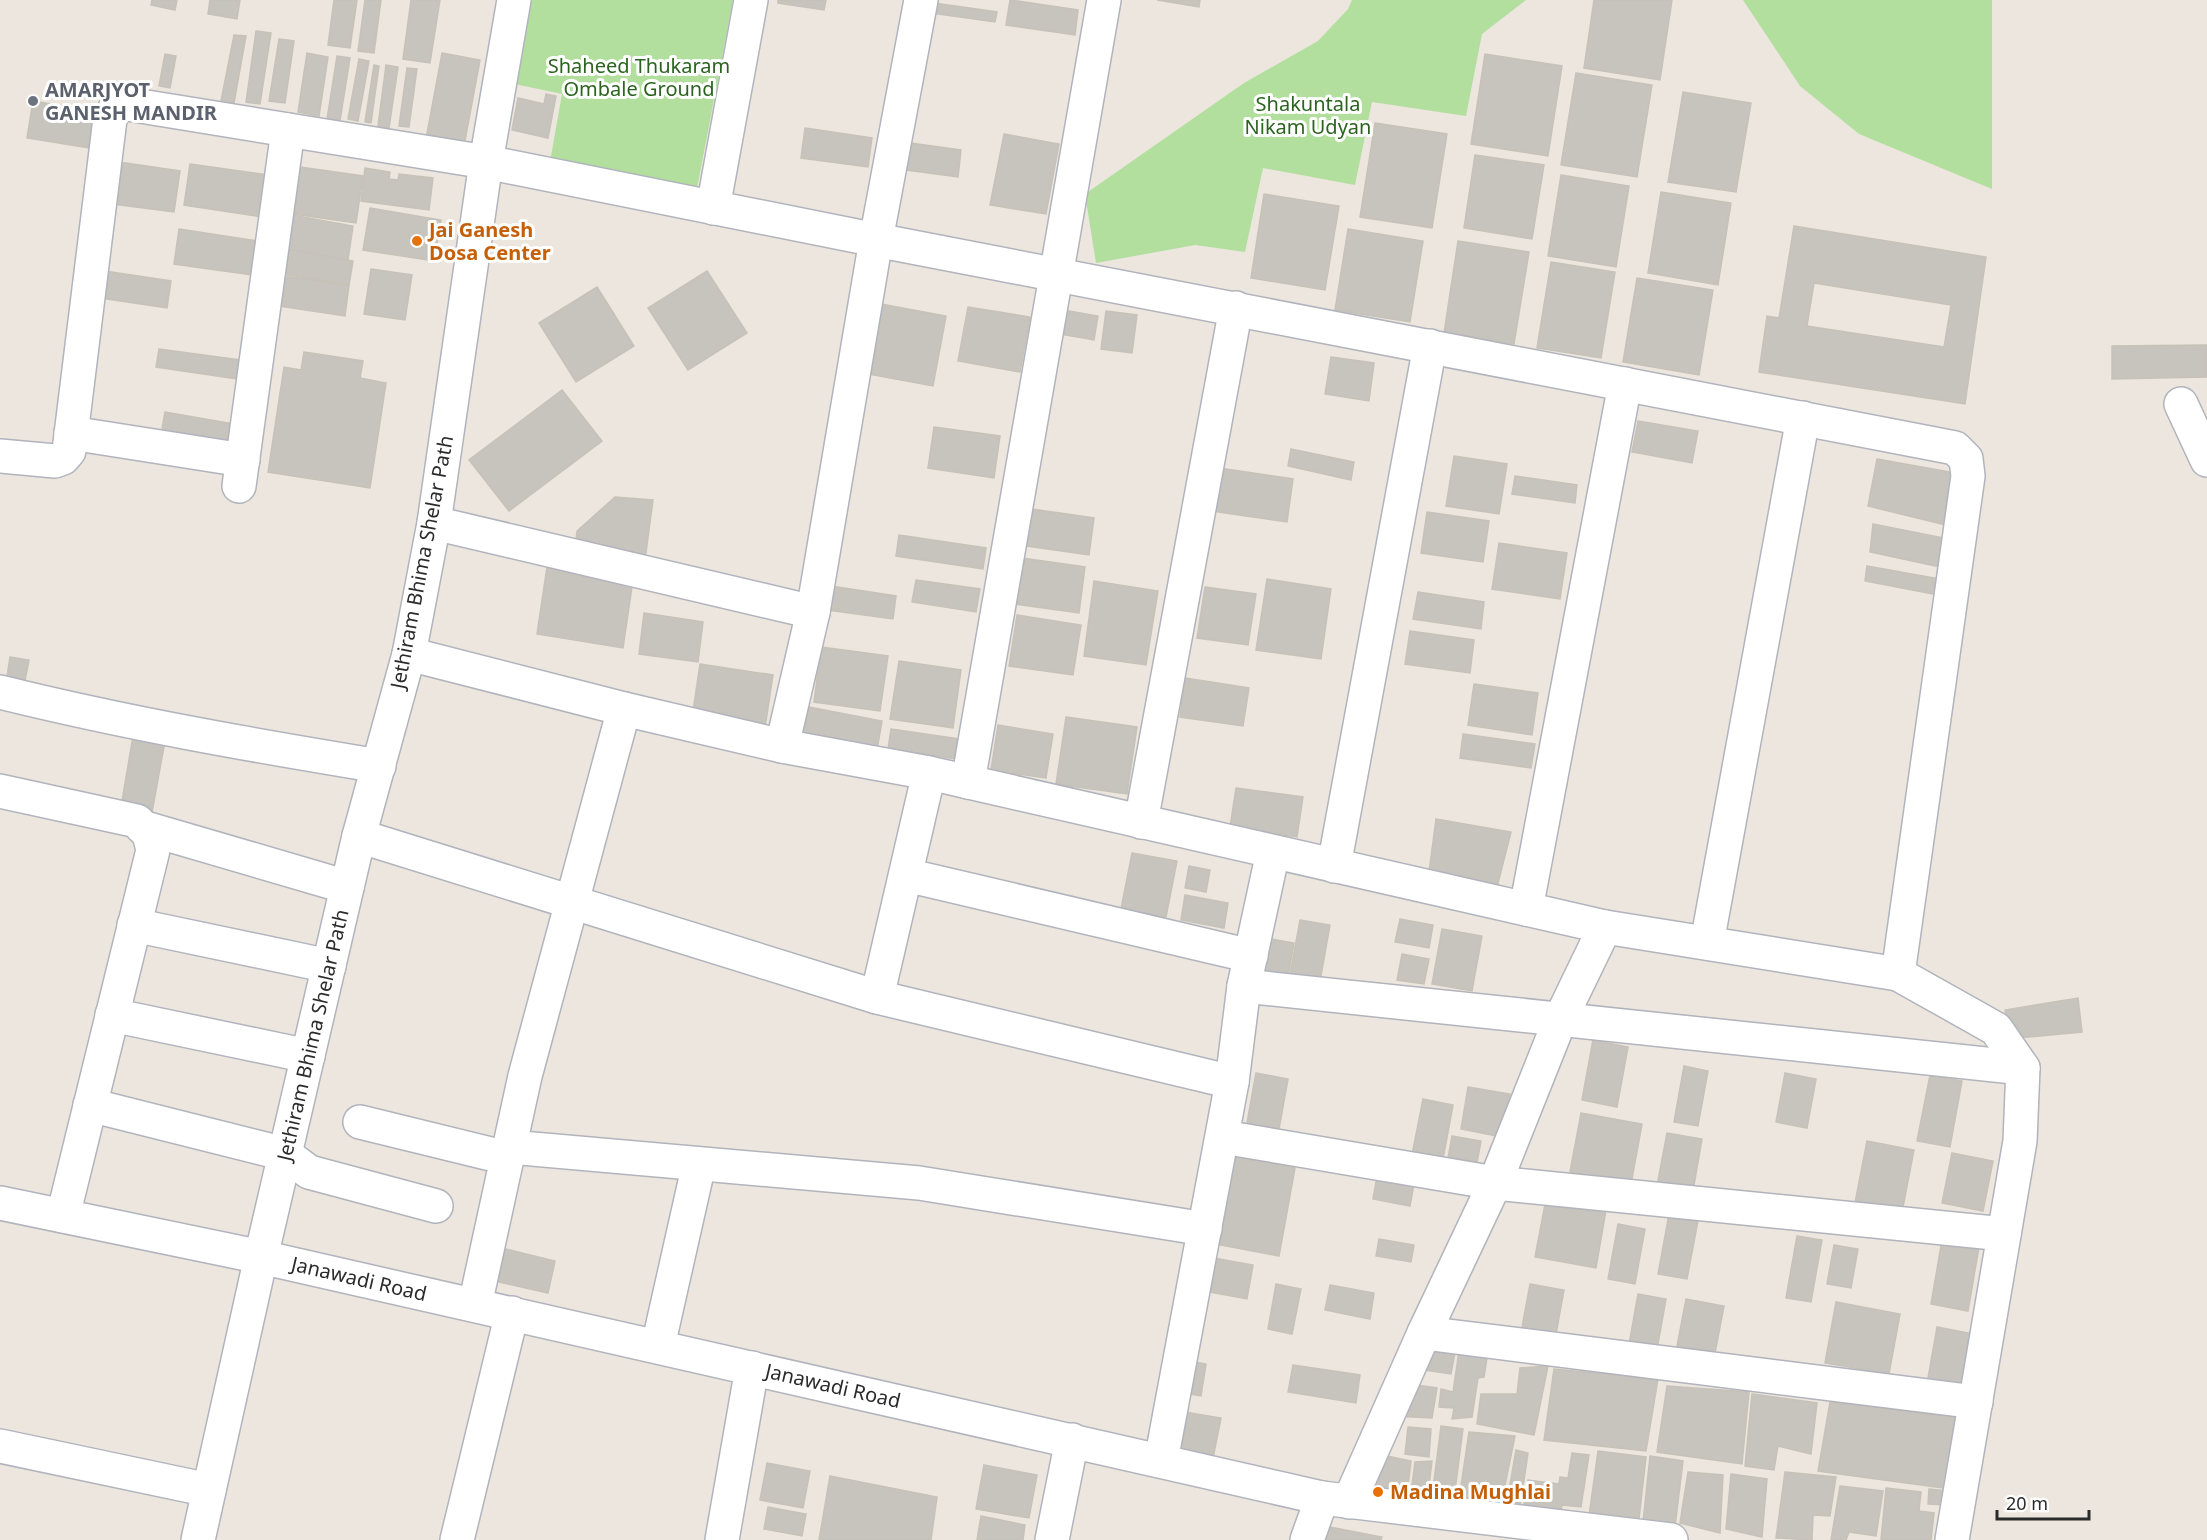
<svg xmlns="http://www.w3.org/2000/svg" width="2207" height="1540" viewBox="0 0 2207 1540" font-family="'Noto Sans',sans-serif">
  <rect width="100%" height="100%" fill="#ece6de"/>
  <g fill="#b2df9e">
    <path d="M526,0h207l-39,204 -146,-31 14,-79 -52,-11z"/>
    <path d="M1352,0h174l-44,34 -16,82 -94,-14 -17,83 -92,-17 -18,84 -50,-7 -99,18 -11,-69 159,-111 74,-42 30,-32z"/>
    <path d="M1743,0h249v189l-133,-55 -59,-48z"/>
  </g>
  <g fill="#c7c3bd" stroke="#c7c2b8" stroke-width="1.5" fill-rule="evenodd">
    <path d="M152,0h25l-2,10 -24,-5z"/>
    <path d="M210,0h30l-3,19 -29,-5z"/>
    <path d="M334,0h23l-7,48 -22,-3z"/>
    <path d="M365,0h16l-7,53 -16,-2z"/>
    <path d="M411,0h29l-10,63 -27,-4z"/>
    <path d="M778,0h48l-2,10 -46,-7z"/>
    <path d="M1010,0l68,10 -3,25 -69,-10z"/>
    <path d="M1157,0h43l-1,7z"/>
    <path d="M1594,0h78l-12,80 -76,-12z"/>
    <path d="M934,3l63,9 -2,10 -63,-9z"/>
    <path d="M256,31l15,2 -11,71 -14,-2z"/>
    <path d="M234,35l12,1 -12,67 -13,-2z"/>
    <path d="M279,39l15,2 -9,62 -16,-2z"/>
    <path d="M307,53l21,4 -9,59 -21,-4z"/>
    <path d="M442,53l38,7 -16,86 -38,-7z"/>
    <path d="M165,54l11,2 -6,32 -11,-2z"/>
    <path d="M1485,54l77,12 -14,90 -77,-12z"/>
    <path d="M337,56l13,2 -10,63 -13,-2z"/>
    <path d="M359,59l10,2 -11,60 -10,-2z"/>
    <path d="M374,65l5,1 -8,57 -6,-1z"/>
    <path d="M386,65l12,2 -9,61 -11,-2z"/>
    <path d="M407,68l10,1 -8,58 -10,-1z"/>
    <path d="M1576,73l76,12 -15,92 -76,-12z"/>
    <path d="M1683,92l68,11 -15,89 -68,-10z"/>
    <path d="M546,94l10,2 -8,42 -36,-8 6,-32 26,6z"/>
    <path d="M33,101l67,11 -5,37 -68,-11z"/>
    <path d="M1375,123l72,11 -15,94 -72,-11z"/>
    <path d="M805,128l67,10 -4,29 -67,-9z"/>
    <path d="M1004,134l55,10 -13,70 -56,-9z"/>
    <path d="M903,142l58,8 -3,27 -59,-8z"/>
    <path d="M1475,155l69,10 -12,74 -68,-11z"/>
    <path d="M119,162l61,9 -6,41 -61,-8z"/>
    <path d="M190,164l79,11 -6,42 -79,-12z"/>
    <path d="M293,166l70,10 -7,47 -70,-10z"/>
    <path d="M365,168l25,4 -1,7 9,1 1,-6 34,4 -4,32 -68,-9z"/>
    <path d="M1561,175l68,11 -13,81 -68,-11z"/>
    <path d="M1661,192l70,11 -13,82 -70,-12z"/>
    <path d="M1264,194l75,12 -14,84 -74,-12z"/>
    <path d="M370,208l71,12 -7,41 -71,-11z"/>
    <path d="M292,215l61,11 -5,34 -62,-11z"/>
    <path d="M1794,226l192,31 -21,147 -206,-32 8,-56 12,2zM1814,283l137,22 -7,42 -137,-21z"/>
    <path d="M179,229l78,12 -5,34 -78,-11z"/>
    <path d="M1348,229l75,12 -13,81 -75,-12z"/>
    <path d="M1458,241l71,11 -15,92 -70,-11z"/>
    <path d="M286,249l67,12 -4,24 -67,-11z"/>
    <path d="M1551,262l64,10 -14,86 -64,-10z"/>
    <path d="M371,269l41,6 -7,45 -41,-6z"/>
    <path d="M98,270l73,11 -4,27 -73,-11z"/>
    <path d="M707,271l40,62 -59,37 -40,-62z"/>
    <path d="M277,275l72,10 -4,31 -72,-11z"/>
    <path d="M1637,278l76,12 -14,85 -76,-13z"/>
    <path d="M597,287l37,59 -58,36 -37,-59z"/>
    <path d="M881,304l65,12 -13,70 -65,-12z"/>
    <path d="M968,307l62,10 -10,55 -62,-11z"/>
    <path d="M1063,310l35,6 -4,24 -35,-6z"/>
    <path d="M1106,311l31,4 -5,38 -31,-4z"/>
    <path d="M2207,345v32l-95,2v-33z"/>
    <path d="M159,349l81,11 -3,19 -81,-12z"/>
    <path d="M304,352l59,9 -3,17 26,5 -16,105 -102,-16 16,-105 17,3z"/>
    <path d="M1331,357l43,6 -5,38 -44,-7z"/>
    <path d="M562,390l40,51 -93,70 -40,-51z"/>
    <path d="M165,412l75,13 -6,29 -74,-13z"/>
    <path d="M1638,421l60,10 -6,32 -60,-11z"/>
    <path d="M934,427l66,9 -6,42 -66,-10z"/>
    <path d="M1291,449l63,13 -3,18 -63,-14z"/>
    <path d="M1454,456l53,8 -8,50 -53,-8z"/>
    <path d="M1877,459l79,14 -10,52 -78,-19z"/>
    <path d="M1219,468l74,11 -6,43 -75,-11z"/>
    <path d="M1515,476l62,9 -2,18 -63,-9z"/>
    <path d="M615,497l38,3 -8,60 -70,-11 2,-18z"/>
    <path d="M1032,509l62,9 -5,37 -62,-9z"/>
    <path d="M1427,512l62,9 -6,41 -62,-9z"/>
    <path d="M1873,524l76,15 -4,29 -75,-16z"/>
    <path d="M899,535l87,13 -3,21 -87,-13z"/>
    <path d="M1499,543l68,10 -7,46 -68,-10z"/>
    <path d="M1022,558l63,9 -6,46 -64,-9z"/>
    <path d="M1867,566l79,14 -2,16 -79,-15z"/>
    <path d="M547,567l86,13 -10,68 -86,-14z"/>
    <path d="M1267,579l64,10 -10,70 -65,-9z"/>
    <path d="M916,580l64,9 -4,23 -64,-10z"/>
    <path d="M1094,581l64,10 -12,74 -62,-9z"/>
    <path d="M831,586l65,10 -3,23 -65,-9z"/>
    <path d="M1205,587l51,7 -8,51 -51,-7z"/>
    <path d="M1418,592l66,10 -3,27 -68,-10z"/>
    <path d="M644,613l59,9 -5,40 -59,-8z"/>
    <path d="M1017,615l64,10 -8,50 -64,-9z"/>
    <path d="M1410,631l64,9 -4,33 -65,-9z"/>
    <path d="M821,647l67,9 -8,55 -66,-9z"/>
    <path d="M10,657l19,3 -5,26 -18,-3z"/>
    <path d="M899,661l62,9 -8,58 -63,-9z"/>
    <path d="M700,664l73,11 -8,53 -73,-10z"/>
    <path d="M1185,678l64,10 -6,38 -63,-9z"/>
    <path d="M1474,684l64,9 -6,42 -64,-10z"/>
    <path d="M809,707l73,14 -5,29 -74,-13z"/>
    <path d="M1066,717l71,10 -10,67 -71,-10z"/>
    <path d="M998,725l55,9 -7,44 -55,-8z"/>
    <path d="M891,729l68,10 -3,20 -68,-10z"/>
    <path d="M1463,734l72,10 -4,24 -71,-10z"/>
    <path d="M133,736l32,5 -14,77 -31,-5z"/>
    <path d="M1236,788l67,9 -6,40 -67,-10z"/>
    <path d="M1436,819l75,13 -16,63 -67,-15z"/>
    <path d="M1132,853l45,8 -11,56 -45,-8z"/>
    <path d="M1189,866l21,4 -4,22 -21,-4z"/>
    <path d="M1185,895l43,8 -4,25 -43,-8z"/>
    <path d="M1400,919l33,6 -4,23 -34,-6z"/>
    <path d="M1300,920l30,5 -10,56 -30,-6z"/>
    <path d="M1442,929l40,7 -10,55 -40,-7z"/>
    <path d="M1265,938l29,5 -6,34 -29,-6z"/>
    <path d="M1402,954l27,5 -5,25 -27,-4z"/>
    <path d="M2078,998l4,34 -73,7 -4,-29z"/>
    <path d="M1593,1040l35,7 -11,60 -35,-7z"/>
    <path d="M1684,1066l24,5 -10,55 -24,-4z"/>
    <path d="M1256,1073l32,6 -11,61 -32,-6z"/>
    <path d="M1785,1073l31,6 -9,49 -31,-6z"/>
    <path d="M1930,1075l32,6 -12,66 -33,-6z"/>
    <path d="M1468,1087l42,7 -8,43 -41,-8z"/>
    <path d="M1423,1099l30,6 -12,65 -31,-5z"/>
    <path d="M1581,1113l61,11 -11,60 -61,-12z"/>
    <path d="M1667,1133l35,6 -10,58 -36,-6z"/>
    <path d="M1452,1136l29,5 -6,33 -29,-5z"/>
    <path d="M1867,1141l47,9 -12,62 -47,-9z"/>
    <path d="M1952,1153l41,8 -10,50 -41,-8z"/>
    <path d="M1226,1155l69,13 -16,88 -69,-13z"/>
    <path d="M1378,1171l37,7 -5,28 -37,-7z"/>
    <path d="M1546,1199l60,11 -10,58 -61,-11z"/>
    <path d="M1670,1209l29,6 -12,64 -29,-5z"/>
    <path d="M1618,1224l27,5 -10,55 -27,-5z"/>
    <path d="M1797,1236l25,4 -11,62 -25,-4z"/>
    <path d="M1379,1239l35,6 -3,17 -35,-6z"/>
    <path d="M1942,1240l37,7 -11,64 -37,-7z"/>
    <path d="M490,1245l65,16 -7,32 -66,-15z"/>
    <path d="M1834,1245l24,4 -7,39 -24,-4z"/>
    <path d="M1203,1256l50,9 -6,34 -49,-9z"/>
    <path d="M1276,1284l25,5 -9,45 -24,-5z"/>
    <path d="M1530,1284l34,6 -10,55 -34,-7z"/>
    <path d="M1330,1285l44,8 -4,26 -45,-9z"/>
    <path d="M1638,1294l28,5 -10,56 -28,-5z"/>
    <path d="M1686,1299l38,7 -9,47 -38,-7z"/>
    <path d="M1836,1302l64,12 -11,60 -64,-11z"/>
    <path d="M1937,1327l37,7 -11,56 -36,-6z"/>
    <path d="M1428,1342l28,5 -5,27 -34,-5z"/>
    <path d="M1459,1351l28,7 -3,19 -6,1 -6,39 -20,2 2,-11 -15,-1 2,-18 12,3z"/>
    <path d="M1195,1362l11,2 -5,32 -12,-2z"/>
    <path d="M1293,1365l67,10 -4,28 -68,-11z"/>
    <path d="M1548,1366l-14,69 -57,-11 4,-30h36l3,-26z"/>
    <path d="M1554,1369l104,10 -12,72 -102,-11z"/>
    <path d="M1416,1385l21,3 -5,30 -38,-2z"/>
    <path d="M1667,1386l82,6 -7,72 -85,-12z"/>
    <path d="M1752,1394l65,9 -6,51 -33,-8 -4,24 -29,-4z"/>
    <path d="M1830,1402l129,16 -9,71 -132,-18z"/>
    <path d="M1179,1411l42,7 -8,40 -41,-8z"/>
    <path d="M1441,1426l22,3 -10,77 -22,-2z"/>
    <path d="M1408,1427l23,2 -2,28 -24,-3z"/>
    <path d="M1469,1432l46,4 -16,79 -41,-9z"/>
    <path d="M1516,1450l12,3 -9,60h-14z"/>
    <path d="M1598,1451l48,6 -7,62 -50,-3z"/>
    <path d="M1572,1453l17,2 -8,52 -19,-2 -2,11 -37,-6 5,-30 31,4 1,-7 8,1z"/>
    <path d="M1378,1454l33,7 -5,41 -36,-4z"/>
    <path d="M1650,1456l33,5 -8,66 -32,-5z"/>
    <path d="M1432,1461l-5,41 -17,-1 5,-39z"/>
    <path d="M767,1463l43,8 -7,37 -43,-8z"/>
    <path d="M984,1465l53,10 -8,43 -53,-9z"/>
    <path d="M1688,1472l35,3 -3,58 -40,-10z"/>
    <path d="M1785,1472l51,5 -6,39 -17,-1 -1,25 -36,-2z"/>
    <path d="M1731,1474l36,5 -5,58 -36,-8z"/>
    <path d="M830,1476l107,21 -6,43h-112z"/>
    <path d="M1840,1486l43,5 -7,45 -27,-4 -3,8h-15z"/>
    <path d="M1886,1488l35,4 -2,19 15,2 -3,27h-50z"/>
    <path d="M1929,1489l18,2 -1,14 -18,-1z"/>
    <path d="M768,1507l38,7 -4,22 -38,-7z"/>
    <path d="M981,1516l44,9 -2,15h-46z"/>
    <path d="M1319,1525l63,12 -1,3h-65z"/>
  </g>
  <g fill="none" stroke-linecap="round" stroke-linejoin="round">
    <defs>
      <g id="minor">
        <path d="M713,208l38,-208"/>
        <path d="M2181,404l26,56"/>
        <path d="M71,433l172,27"/>
        <path d="M0,456l55,5 8,-3 6,-7 41,-332 6,-12"/>
        <path d="M239,486l49,-356"/>
        <path d="M434,523l379,89"/>
        <path d="M409,654l215,55 158,37 147,27 676,154 293,47"/>
        <path d="M0,692c125,31 251,53 379,74"/>
        <path d="M782,746l31,-134 63,-372 45,-240"/>
        <path d="M968,782l136,-782"/>
        <path d="M0,791l137,30 12,13 4,16 -90,366"/>
        <path d="M1141,822l95,-514"/>
        <path d="M142,827l205,60"/>
        <path d="M359,836l518,161 355,85"/>
        <path d="M1334,866l96,-520"/>
        <path d="M906,875l345,81"/>
        <path d="M1526,909l99,-525"/>
        <path d="M134,925l195,41"/>
        <path d="M1707,943l96,-525"/>
        <path d="M1244,986l779,82"/>
        <path d="M877,997l52,-224"/>
        <path d="M112,1015l196,41"/>
        <path d="M90,1105l195,49 24,18 127,34"/>
        <path d="M360,1122l147,36"/>
        <path d="M1223,1137l272,46 509,51"/>
        <path d="M510,1147l409,36 286,46"/>
        <path d="M475,1305l50,-229 99,-367"/>
        <path d="M1424,1333l552,69"/>
        <path d="M658,1346l41,-182"/>
        <path d="M0,1446l209,44"/>
        <path d="M1161,1461l71,-379 12,-96 29,-134"/>
        <path d="M1349,1502l75,-169 71,-150 65,-163 45,-93"/>
        <path d="M198,1540l63,-283"/>
        <path d="M457,1540l55,-227"/>
        <path d="M722,1540l30,-172"/>
        <path d="M1052,1540l20,-100"/>
        <path d="M1307,1540l15,-42"/>
      </g>
      <g id="tertiary">
        <path d="M116,107l12,-3 358,58 390,78 1079,208 11,11 2,17 -70,498 98,55 27,39 -3,73 -68,399"/>
        <path d="M0,1203l261,54 1061,241 349,42"/>
        <path d="M261,1257l98,-421 50,-182 25,-131 52,-361 28,-162"/>
      </g>
    </defs>
    <use href="#minor" stroke="#b1b4bd" stroke-width="36"/>
    <use href="#tertiary" stroke="#b1b4bd" stroke-width="36"/>
    <use href="#minor" stroke="#fff" stroke-width="33"/>
    <use href="#tertiary" stroke="#fff" stroke-width="33"/>
  </g>
  <circle fill="#6b7280" stroke="#fff" stroke-width="2" cx="33" cy="101" r="6"/>
  <g fill="#e8710a" stroke="#fff" stroke-width="2">
    <circle cx="417" cy="241" r="6"/>
    <circle cx="1378" cy="1492" r="6"/>
  </g>
  <g text-anchor="middle" stroke-width="6" stroke-linejoin="round" paint-order="stroke">
    <g font-size="20" fill="#2b641f" stroke="#fff">
      <text x="639" y="73">Shaheed Thukaram<tspan x="639" dy="23">Ombale Ground</tspan></text>
      <text x="1308" y="111">Shakuntala<tspan x="1308" dy="23">Nikam Udyan</tspan></text>
    </g>
    <g font-size="20" font-weight="bold" fill="#5b616d" stroke="#fff" text-anchor="start">
      <text x="45" y="97">AMARJYOT<tspan x="45" dy="23">GANESH MANDIR</tspan></text>
    </g>
    <g font-size="20" font-weight="bold" fill="#c56008" stroke="#fff" text-anchor="start">
      <text x="429" y="237">Jai Ganesh<tspan x="429" dy="23">Dosa Center</tspan></text>
      <text x="1390" y="1499">Madina Mughlai</text>
    </g>
    <g font-size="20" fill="#2b2b2b" stroke="#fff">
      <text transform="translate(422 562) rotate(-79)" y="7">Jethiram Bhima Shelar Path</text>
      <text transform="translate(313 1035) rotate(-77)" y="7">Jethiram Bhima Shelar Path</text>
      <text transform="translate(359 1279) rotate(13)" y="7">Janawadi Road</text>
      <text transform="translate(833 1386) rotate(13)" y="7">Janawadi Road</text>
    </g>
  </g>
  <path d="M1997 1510v9h92v-9" fill="none" stroke="#2b2b2b" stroke-width="3"/>
  <text x="2006" y="1510" font-size="18" fill="#2b2b2b" stroke="#ffffff" stroke-width="4.5" paint-order="stroke">20 m</text>
</svg>
